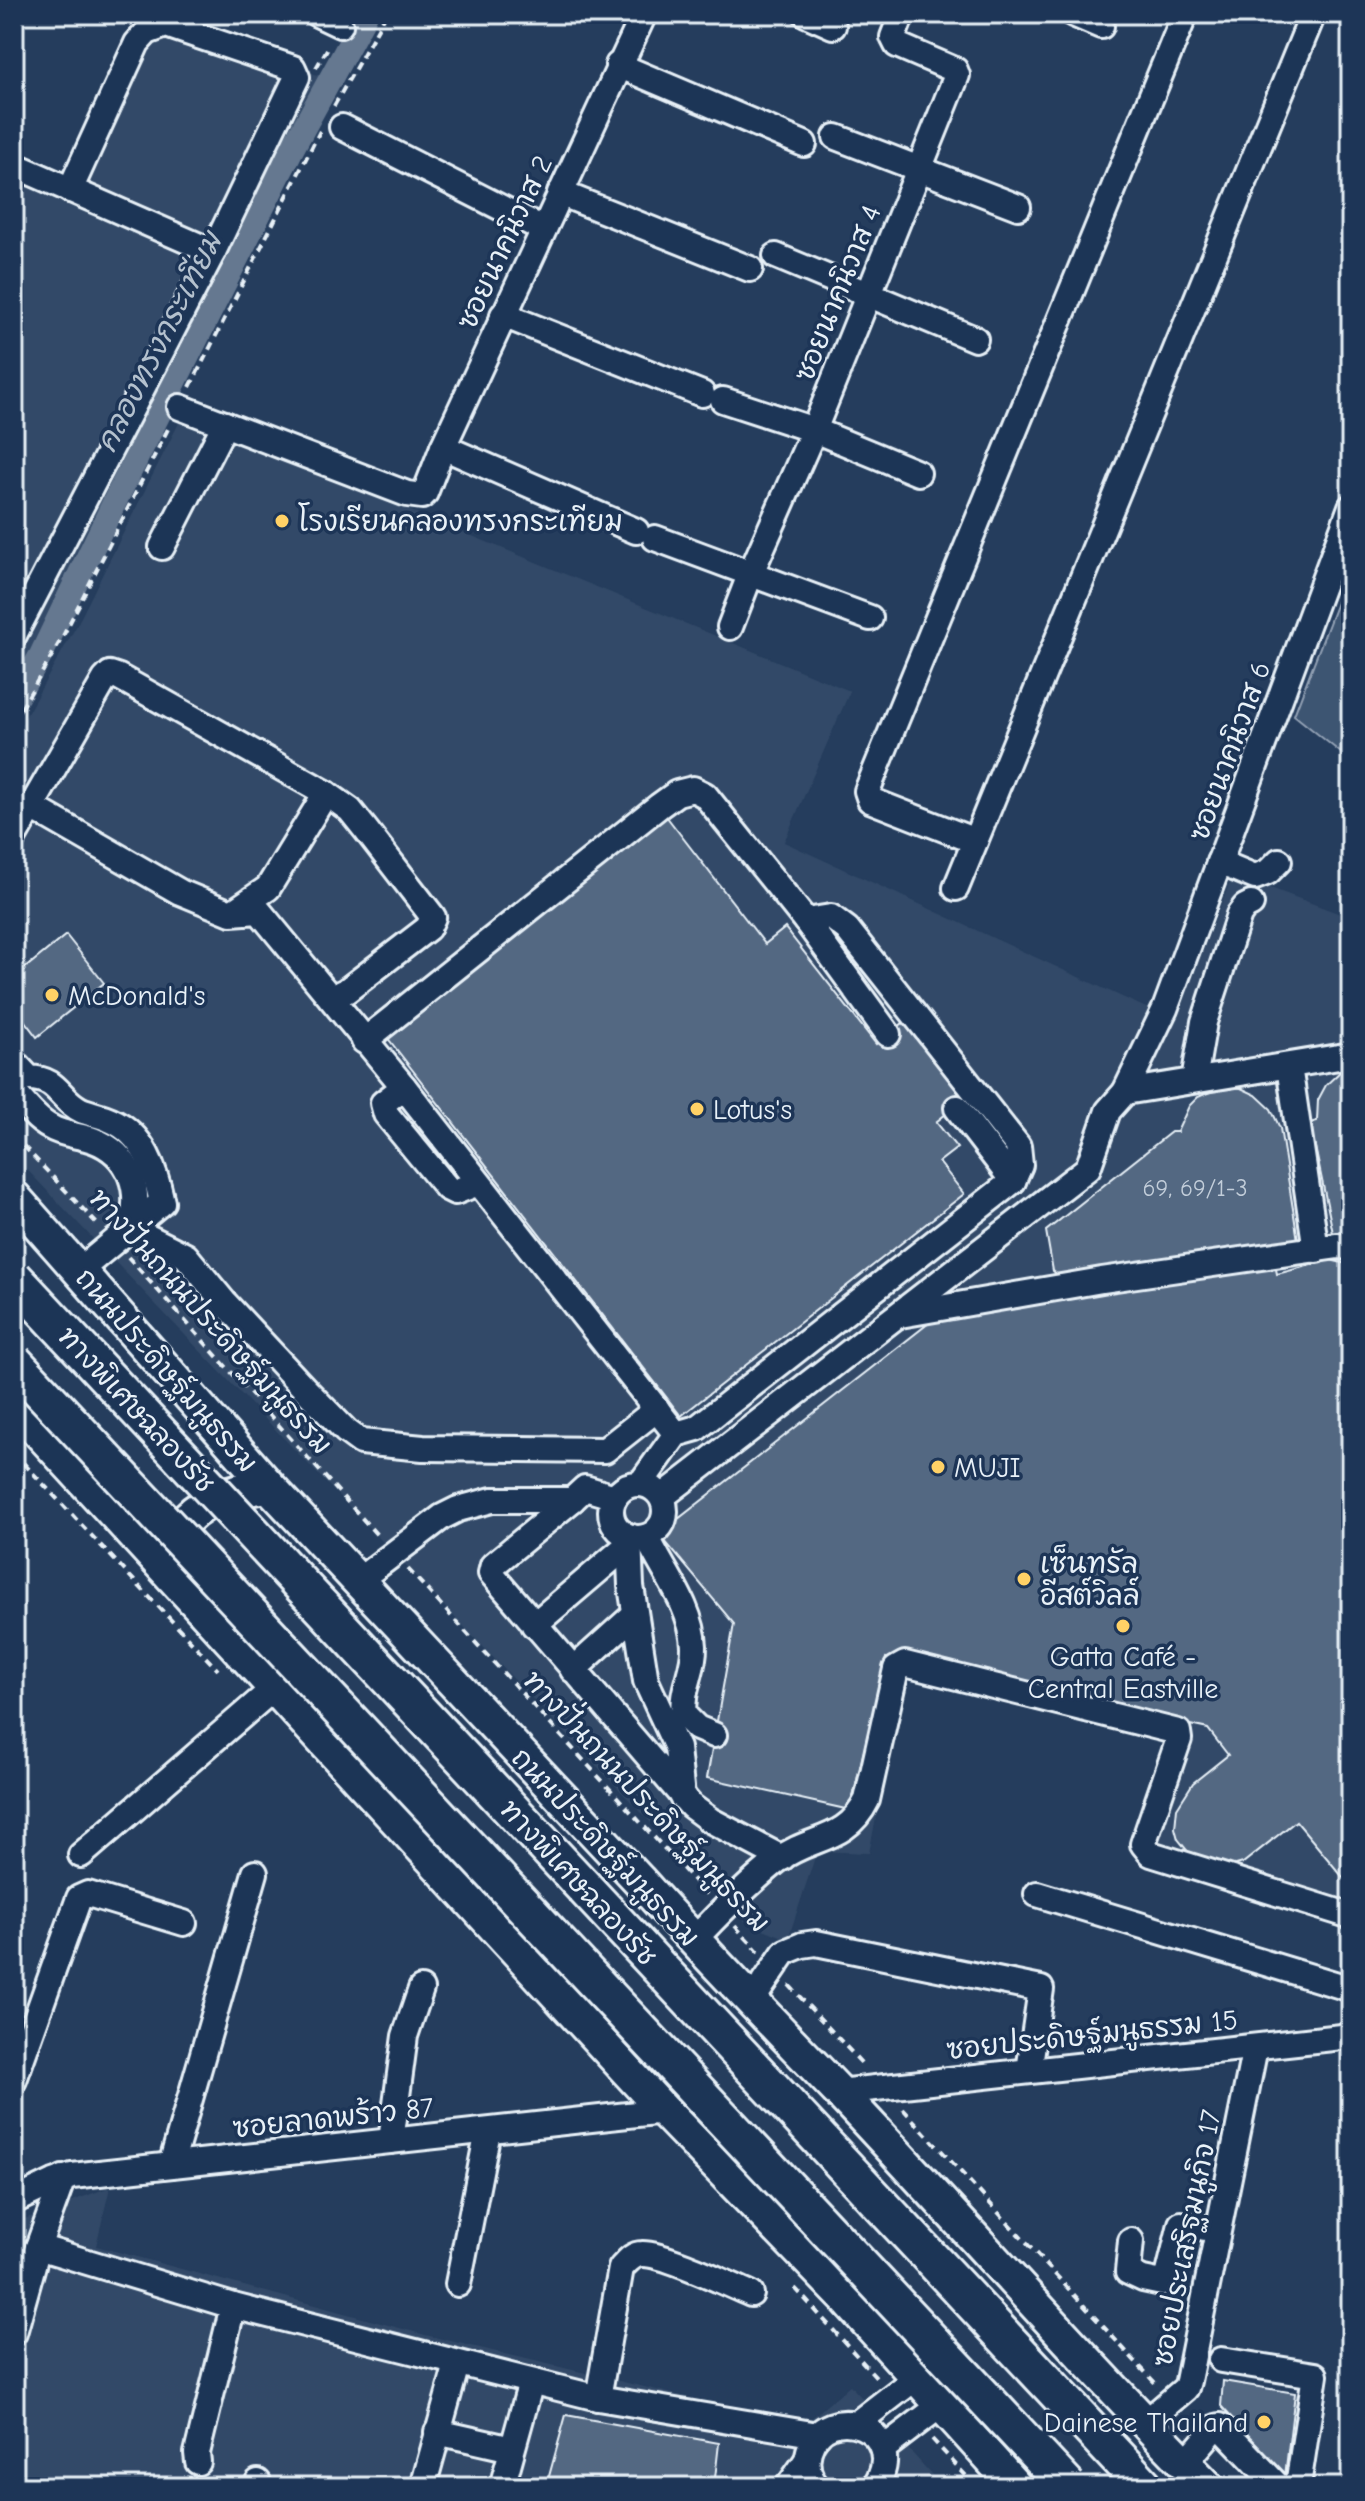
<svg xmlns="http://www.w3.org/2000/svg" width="1365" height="2501" viewBox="0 0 1365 2501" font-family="'Comic Neue','Playpen Sans Thai',sans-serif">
  <rect width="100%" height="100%" fill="#253d5d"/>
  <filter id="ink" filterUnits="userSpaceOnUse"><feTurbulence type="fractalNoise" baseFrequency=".0125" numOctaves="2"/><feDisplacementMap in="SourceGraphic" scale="16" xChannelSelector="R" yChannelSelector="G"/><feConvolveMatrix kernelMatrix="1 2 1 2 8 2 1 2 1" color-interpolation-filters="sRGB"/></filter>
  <g filter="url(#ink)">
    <g fill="#334a68">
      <path d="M148,15l175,62 -309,604v-524l54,17z"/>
      <path d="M182,417l668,274 -66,151 362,166 32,7 55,-141 118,44v1003l-210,-59 28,-125 -265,-61 -35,177 -52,-2 -29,88 -42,-17 -732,-766v-419l63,-112z"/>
      <path d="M110,2187l-14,59 329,89 379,90 46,-40 93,102h-929v-264z"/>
    </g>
    <path fill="#3e5472" stroke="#93a2b5" stroke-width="2" d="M1351,566v195l-57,-46z"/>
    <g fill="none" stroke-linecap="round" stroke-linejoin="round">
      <path stroke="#657890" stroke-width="24" d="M14,702l27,-47 74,-154 177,-352 74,-135"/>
    </g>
    <g fill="#536782" stroke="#e8f1f8" stroke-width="2">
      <path d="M663,812l102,132 20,-16 91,116 31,-24 60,77 -31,25 21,26 -18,14 25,32 -283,222 -298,-384z"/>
      <path d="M66,935l38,48 -67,54 -23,-30v-30z"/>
      <path d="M1351,1068v164l-18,1 -23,-110 7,-2 1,-21 8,-15 15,-14z"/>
      <path d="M1224,1086l17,2 15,7 15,14 9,19 18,112 -240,35 -5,-4 -7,-40 125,-99h6l12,-26 9,-9z"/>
      <path d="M1330,1260l21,5v622l-55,-66 -53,42 -14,4 -35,-8 -16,-20 -3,-11 2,-20 16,-25 35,-28 -20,-26 -322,-71 -36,152 -143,-32 27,-154 -75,-90 279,-218 337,-52 2,10z"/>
      <path d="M1223,2381l72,12 -10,83 -64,-70z"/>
      <path d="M566,2415l153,28 -5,44h-168z"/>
    </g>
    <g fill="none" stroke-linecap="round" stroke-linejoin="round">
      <defs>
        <g id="minor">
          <path d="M317,14l23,11"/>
          <path d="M806,14l27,12"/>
          <path d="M1073,14l28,12"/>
          <path d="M618,65l186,79"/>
          <path d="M342,127l201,102"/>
          <path d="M836,137l182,70"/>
          <path d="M14,165l199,87 -199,383"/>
          <path d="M70,190l67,-147 10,-11 19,-7 127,43 4,9 -84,175"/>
          <path d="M560,193l190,76"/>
          <path d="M776,256l199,83"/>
          <path d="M503,315l199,79"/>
          <path d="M723,400l91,30 104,43"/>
          <path d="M180,407l227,87 15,2 3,-3 18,-46 201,-433"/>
          <path d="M443,447l193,84"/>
          <path d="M655,538l215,80"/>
          <path d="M162,547l63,-123"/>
          <path d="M730,627l20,-52 64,-145 143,-355 -2,-5 -58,-25 -4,-8 9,-23"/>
          <path d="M32,807l148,85 51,21 28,-2 145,176 272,347"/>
          <path d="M14,837l91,-158 5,-5 9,3 207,116 24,17 16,20 67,87 -5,11 -82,63 -15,7"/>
          <path d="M975,841l-105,-41 -3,-9 318,-777"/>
          <path d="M1219,862l36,15 13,-5 11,-11"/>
          <path d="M956,888l357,-874"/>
          <path d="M233,912l35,-24 58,-95"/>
          <path d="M364,1041l295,-235 18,-13 16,-4 12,6 101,126 82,113"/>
          <path d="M14,1062l15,16c31,1 29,21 52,32 9,4 20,5 30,10 33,14 44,50 51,82l-82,68"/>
          <path d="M1289,1066l27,184"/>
          <path d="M1194,1080l10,-58 35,-107 6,-8 6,-3"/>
          <path d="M404,1087l-21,16 3,11 61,74 8,4 23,-9"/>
          <path d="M14,1092c10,12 22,28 36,35 13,8 29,8 43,13 38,14 50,52 37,88"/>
          <path d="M1125,1092l40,-83 186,-502"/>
          <path d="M957,1108l56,73"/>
          <path d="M130,1228l56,28 38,46 82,88 40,41 15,11 62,6 182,2 52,-41"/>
          <path d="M900,1315l202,-35 235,-34 14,1"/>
          <path d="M641,1483l35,-49 21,-6 316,-247 7,-16 -2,-19 -171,-217 -16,-12 -25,4"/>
          <circle cx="638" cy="1511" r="27"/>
          <path d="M662,1497l426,-329 20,-57 17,-19 226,-37"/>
          <path d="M572,1500l-79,65 -2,8 200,233 19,14 72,38"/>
          <path d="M629,1537l2,49 15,95 31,67 5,49"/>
          <path d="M647,1537c16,35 45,69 47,109 1,24 -14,45 -10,69l13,13 17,7"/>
          <path d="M359,1580l83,-63 16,-8 34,-9h80l13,-12 30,9"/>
          <path d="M534,1625l95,-81"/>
          <path d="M573,1670l62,-56"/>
          <path d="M81,1855l192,-166"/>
          <path d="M1037,1894l314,95"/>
          <path d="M693,1941c27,-29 54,-56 85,-81 33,-25 68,-17 89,-60l29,-131 9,-5 273,68 1,7 -36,105 8,10 200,62"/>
          <path d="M751,2002l34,-50 17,-7 14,-2 225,46 -12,82"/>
          <path d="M14,2080l65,-182 9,-4 96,29"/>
          <path d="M839,2092l512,-56"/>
          <path d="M391,2141l14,-105 16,-47"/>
          <path d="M171,2165l84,-292"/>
          <path d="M14,2201l40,-19 18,-6 592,-65"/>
          <path d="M1131,2241l-3,31 15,7 19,4 6,-6 13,-53 36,6"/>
          <path d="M38,2247l195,59 365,92 220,37"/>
          <path d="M458,2284l30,-153"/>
          <path d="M14,2333l24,-86 25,-69"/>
          <path d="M1221,2360l94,15 -16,104 -7,8"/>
          <path d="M598,2398l23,-130c6,-6 11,-14 21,-14 21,-1 86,30 109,40"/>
          <path d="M1145,2423l41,-35 2,-7 67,-334"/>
          <path d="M856,2424l62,-48"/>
          <path d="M437,2432l75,17"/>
          <path d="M883,2449l58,-44"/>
          <path d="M198,2462l-1,-9 36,-147"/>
          <path d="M1185,2463l31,-36 4,-1 59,61"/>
          <path d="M258,2487v-5"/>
          <path d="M423,2487l34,-123"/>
          <path d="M502,2487l29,-105"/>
          <path d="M788,2487l19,-27"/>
          <path d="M817,2487c-8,-10 -12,-23 -8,-36 16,-54 103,-23 66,36"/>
        </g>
        <g id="major">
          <path d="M14,1197l255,289 370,394c65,73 133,142 200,212 124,131 242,267 369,395"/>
          <path d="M14,1405l650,706 183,189 169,187"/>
          <path d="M172,1559c-8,-30 28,-55 53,-64 13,-6 30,-7 44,-9"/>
        </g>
      </defs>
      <use href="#minor" stroke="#e8f1f8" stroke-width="30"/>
      <use href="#major" stroke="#e8f1f8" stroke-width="38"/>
      <g stroke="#e8f1f8" stroke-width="4" stroke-dasharray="8 6" stroke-linecap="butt">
        <path d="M316,68l14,-24"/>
        <path d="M334,106l52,-92"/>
        <path d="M190,387l130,-256"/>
        <path d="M14,721l48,-83 107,-211"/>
        <path d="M14,1136l86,91"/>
        <path d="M128,1257l250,279"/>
        <path d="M14,1453l204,217"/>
        <path d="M408,1569l300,327"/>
        <path d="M735,1926l24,26"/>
        <path d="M789,1985l76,82"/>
        <path d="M903,2109l254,276"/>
        <path d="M795,2288l83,91"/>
        <path d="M932,2439l37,40"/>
      </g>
      <use href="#minor" stroke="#1d3557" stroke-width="24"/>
      <use href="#major" stroke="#1d3557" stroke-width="32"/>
      <defs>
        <g id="highway-bridge">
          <path d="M14,1278l1131,1209"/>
          <path d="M14,1362l1054,1125"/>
        </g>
      </defs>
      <use href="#highway-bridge" stroke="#e8f1f8" stroke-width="42" stroke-linecap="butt"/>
      <use href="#highway-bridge" stroke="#1d3557" stroke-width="36"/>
    </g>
  </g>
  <g fill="#ffd166" stroke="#1d3557" stroke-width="3">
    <circle cx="282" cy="521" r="8"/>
    <circle cx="52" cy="995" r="8"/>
    <circle cx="697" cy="1109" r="8"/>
    <circle cx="938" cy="1467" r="8"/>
    <circle cx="1024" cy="1579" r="8"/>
    <circle cx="1123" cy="1626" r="8"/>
    <circle cx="1264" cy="2422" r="8"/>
  </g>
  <g text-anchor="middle" stroke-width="7" stroke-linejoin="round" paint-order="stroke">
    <g font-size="24" fill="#c3ceda">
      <text x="1195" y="1196">69, 69/1-3</text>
    </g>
    <g font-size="28" fill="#e8f1f8" stroke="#1d3557">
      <text transform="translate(504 242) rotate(-65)" y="10">ซอยนาคนิวาส 2</text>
      <text transform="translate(837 293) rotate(-68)" y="10">ซอยนาคนิวาส 4</text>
      <text transform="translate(1229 751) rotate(-70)" y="10">ซอยนาคนิวาส 6</text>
      <text transform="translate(211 1321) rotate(48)" y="10">ทางปั่นถนนประดิษฐ์มนูธรรม</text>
      <text transform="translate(167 1370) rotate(49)" y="10">ถนนประดิษฐ์มนูธรรม</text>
      <text transform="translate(137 1409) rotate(47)" y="10">ทางพิเศษฉลองรัช</text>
      <text transform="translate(647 1801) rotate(47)" y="10">ทางปั่นถนนประดิษฐ์มนูธรรม</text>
      <text transform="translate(606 1847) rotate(47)" y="10">ถนนประดิษฐ์มนูธรรม</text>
      <text transform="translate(579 1882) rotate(47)" y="10">ทางพิเศษฉลองรัช</text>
      <text transform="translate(1092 2034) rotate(-6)" y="10">ซอยประดิษฐ์มนูธรรม 15</text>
      <text transform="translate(333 2117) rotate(-6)" y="10">ซอยลาดพร้าว 87</text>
      <text transform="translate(1186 2238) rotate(-79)" y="10">ซอยประเสริฐมนูกิจ 17</text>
    </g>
    <g font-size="28" fill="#e8f1f8" stroke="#1d3557" text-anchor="start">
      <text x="298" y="531">โรงเรียนคลองทรงกระเทียม</text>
      <text x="68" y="1005">McDonald's</text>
      <text x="713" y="1119">Lotus's</text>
      <text x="954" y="1477">MUJI</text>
      <text x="1040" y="1573">เซ็นทรัล<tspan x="1040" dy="32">อีสต์วิลล์</tspan></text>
      <text x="1123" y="1666" text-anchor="middle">Gatta Café -<tspan x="1123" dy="32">Central Eastville</tspan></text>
      <text x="1248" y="2432" text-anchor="end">Dainese Thailand</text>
    </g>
    <g font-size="30" font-style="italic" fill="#b4c1ce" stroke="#1d3557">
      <text transform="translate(159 342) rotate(-63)" y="10">คลองทรงกระเทียม</text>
    </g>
  </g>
  <rect width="1365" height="2501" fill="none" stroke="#1d3557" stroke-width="48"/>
  <rect x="24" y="24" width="1317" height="2453" fill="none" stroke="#e8f1f8" stroke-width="3" filter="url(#ink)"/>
</svg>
